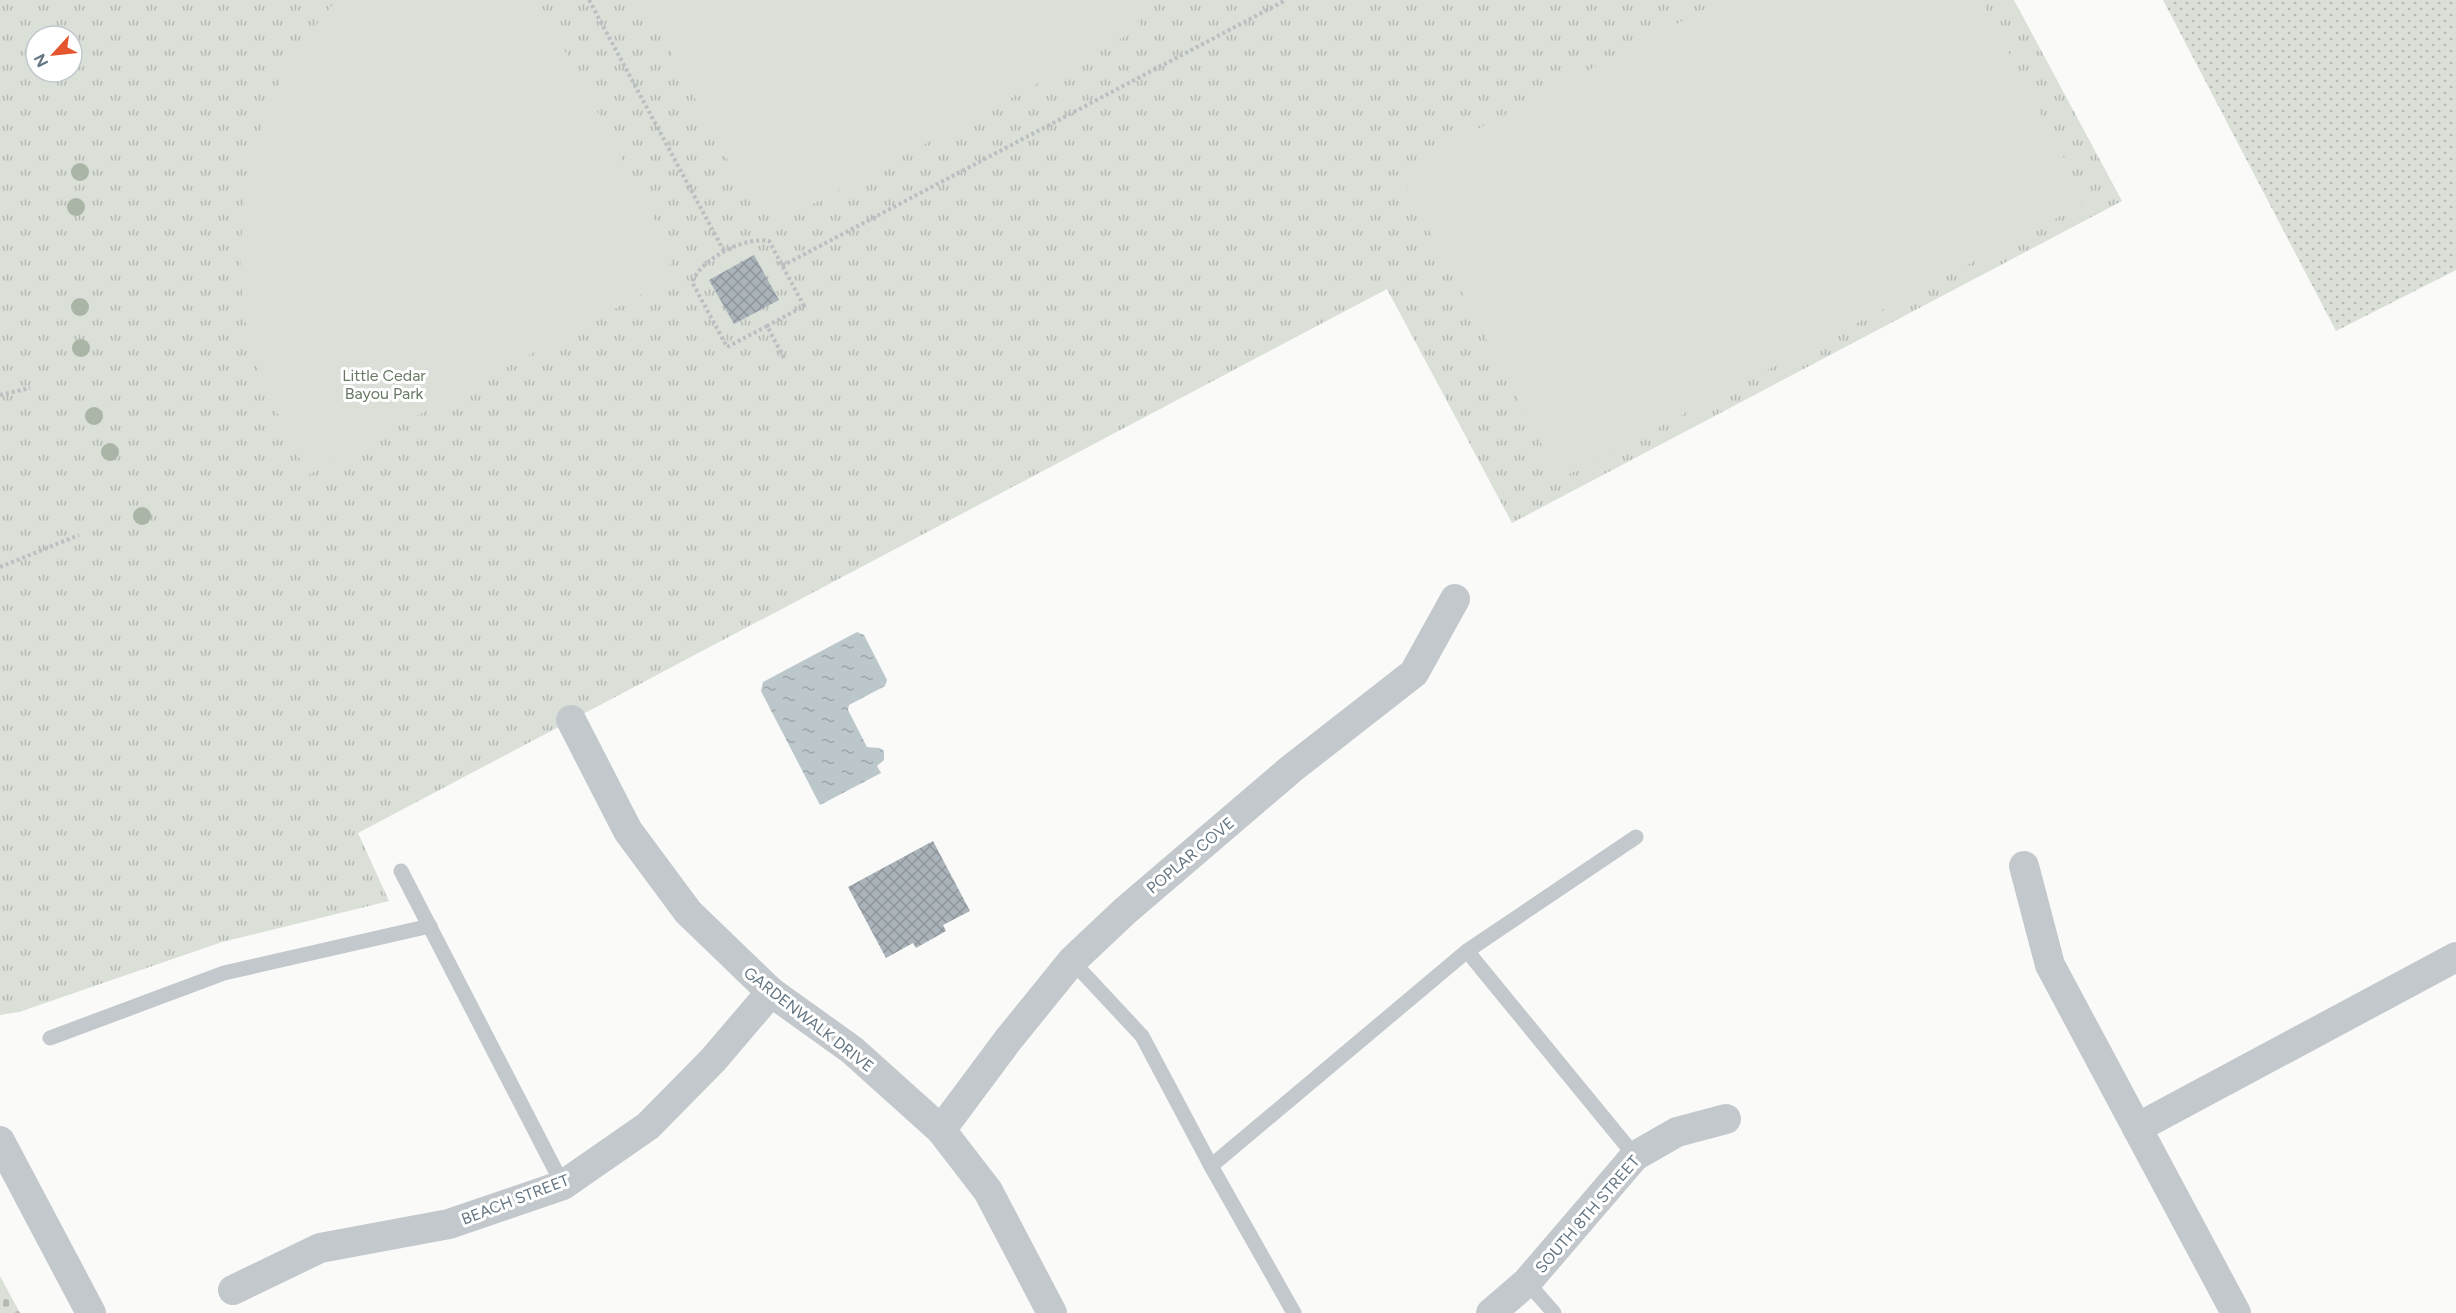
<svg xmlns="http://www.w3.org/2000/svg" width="2456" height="1313" viewBox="0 0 2456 1313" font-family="Figtree,sans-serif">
  <defs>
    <pattern id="grass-dots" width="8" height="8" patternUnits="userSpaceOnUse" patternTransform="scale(1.5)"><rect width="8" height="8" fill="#dadfd7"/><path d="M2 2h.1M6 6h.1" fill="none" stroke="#b4b9b4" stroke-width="1.8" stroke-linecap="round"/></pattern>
    <pattern id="cemetery-stones" width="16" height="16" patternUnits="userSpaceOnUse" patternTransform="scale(1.5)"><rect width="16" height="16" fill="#dadfd7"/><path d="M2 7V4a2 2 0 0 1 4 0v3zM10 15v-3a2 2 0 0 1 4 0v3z" fill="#b4b9b4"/></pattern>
    <pattern id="park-tufts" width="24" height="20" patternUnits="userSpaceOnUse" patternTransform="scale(1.5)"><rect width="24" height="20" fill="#dadfd7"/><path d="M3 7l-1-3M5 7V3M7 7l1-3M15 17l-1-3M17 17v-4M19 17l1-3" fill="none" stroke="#b4b9b4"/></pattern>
    <pattern id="water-ripples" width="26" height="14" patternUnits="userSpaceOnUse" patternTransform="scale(1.5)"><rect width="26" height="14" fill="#bbc7cb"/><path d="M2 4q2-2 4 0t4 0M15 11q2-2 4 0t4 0" fill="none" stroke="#9ca6aa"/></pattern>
    <pattern id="building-cross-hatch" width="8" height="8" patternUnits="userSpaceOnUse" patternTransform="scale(1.5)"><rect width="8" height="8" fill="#aab3b9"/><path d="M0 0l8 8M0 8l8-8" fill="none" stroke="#8e969c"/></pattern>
  </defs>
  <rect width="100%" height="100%" fill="#fafaf8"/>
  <path fill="url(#grass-dots)" d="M2163,0h293v270l-120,61z"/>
  <path fill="url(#cemetery-stones)" d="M0,1276l20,37h-20z"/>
  <path fill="url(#park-tufts)" fill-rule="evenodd" d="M0,0h2014l108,201 -610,322 -125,-234 -1029,544 31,68 -167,41 -203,70 -19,3zM36,36h36v36h-36z"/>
  <g fill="#dadfd7">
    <path d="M337,0h201l135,255 -7,26 -358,194c-21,-41 -42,-82 -56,-125 -9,-29 -11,-61 -11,-91 0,-97 29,-186 96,-259z"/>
    <path d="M643,0h484l14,28 -358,192 -28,-9z"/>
    <path d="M1722,0h259l106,202 -527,277 -162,-308z"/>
  </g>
  <path fill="url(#water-ripples)" d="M857,632l7,3 23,45 -2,6 -36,19 -1,5 19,37 13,1 4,3v9l-7,6 4,7 -61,32 -59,-114 2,-9z"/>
  <g fill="url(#building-cross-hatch)">
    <path d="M754,255l25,45 -45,24 -25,-44z"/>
    <path d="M933,841l37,70 -27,14 3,6 -30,17 -3,-5 -27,15 -38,-71z"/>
  </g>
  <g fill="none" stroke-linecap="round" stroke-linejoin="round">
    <g stroke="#bbbfc2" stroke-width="4" stroke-dasharray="3 3" stroke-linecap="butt">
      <path d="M589,0l136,253"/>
      <path d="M782,266l504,-266"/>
      <path d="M767,326l-40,21 -35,-65c9,-23 53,-46 77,-41l35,65 -37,20 17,32"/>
      <path d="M0,395l30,-7"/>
      <path d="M0,567l79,-32"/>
    </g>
    <g stroke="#c3c8cc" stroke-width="15">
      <path d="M401,871l162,314"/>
      <path d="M1467,951l168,205"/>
      <path d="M1072,961l70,75 69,130 83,147"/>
      <path d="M50,1038l174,-65 206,-47"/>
      <path d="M1211,1166l256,-215 169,-114"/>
      <path d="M1527,1282l27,31"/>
    </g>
    <g stroke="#c3c8cc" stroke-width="30">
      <path d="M571,720l57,111 60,81 83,80 81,58 89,80 47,61 64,122"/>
      <path d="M2024,866l26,99 186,348"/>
      <path d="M2137,1128l319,-171"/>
      <path d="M941,1130l67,-90 64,-79 53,-50 166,-142 123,-96 41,-74"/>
      <path d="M0,1141l91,172"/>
      <path d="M233,1290l87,-42 129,-24 114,-39 85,-59 65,-66 58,-68"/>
      <path d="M1491,1313l36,-31 108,-126 42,-24 49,-13"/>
    </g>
  </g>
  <g fill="#aab4a7">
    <circle cx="80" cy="172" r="9"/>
    <circle cx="76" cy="207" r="9"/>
    <circle cx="80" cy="307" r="9"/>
    <circle cx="81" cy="348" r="9"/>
    <circle cx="94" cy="416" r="9"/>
    <circle cx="110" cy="452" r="9"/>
    <circle cx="142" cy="516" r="9"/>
  </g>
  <g text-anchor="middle" stroke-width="6" stroke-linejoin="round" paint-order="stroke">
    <g font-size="16" fill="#687a64" stroke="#fff">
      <text x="384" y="381">Little Cedar<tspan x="384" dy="18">Bayou Park</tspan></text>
    </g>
    <g font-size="16" fill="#657683" stroke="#fff">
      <text transform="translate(1190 855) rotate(-40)" y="6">POPLAR COVE</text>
      <text transform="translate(809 1019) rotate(38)" y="6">GARDENWALK DRIVE</text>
      <text transform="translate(515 1199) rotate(-21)" y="6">BEACH STREET</text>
      <text transform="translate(1587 1214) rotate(-49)" y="6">SOUTH 8TH STREET</text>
    </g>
  </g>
  <g transform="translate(54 54) rotate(243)"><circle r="28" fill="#ffffff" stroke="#c1c8cd" stroke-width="1.5"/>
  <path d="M0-4.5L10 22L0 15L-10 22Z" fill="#e4572e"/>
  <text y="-9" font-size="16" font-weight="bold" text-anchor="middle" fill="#657683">N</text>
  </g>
</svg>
